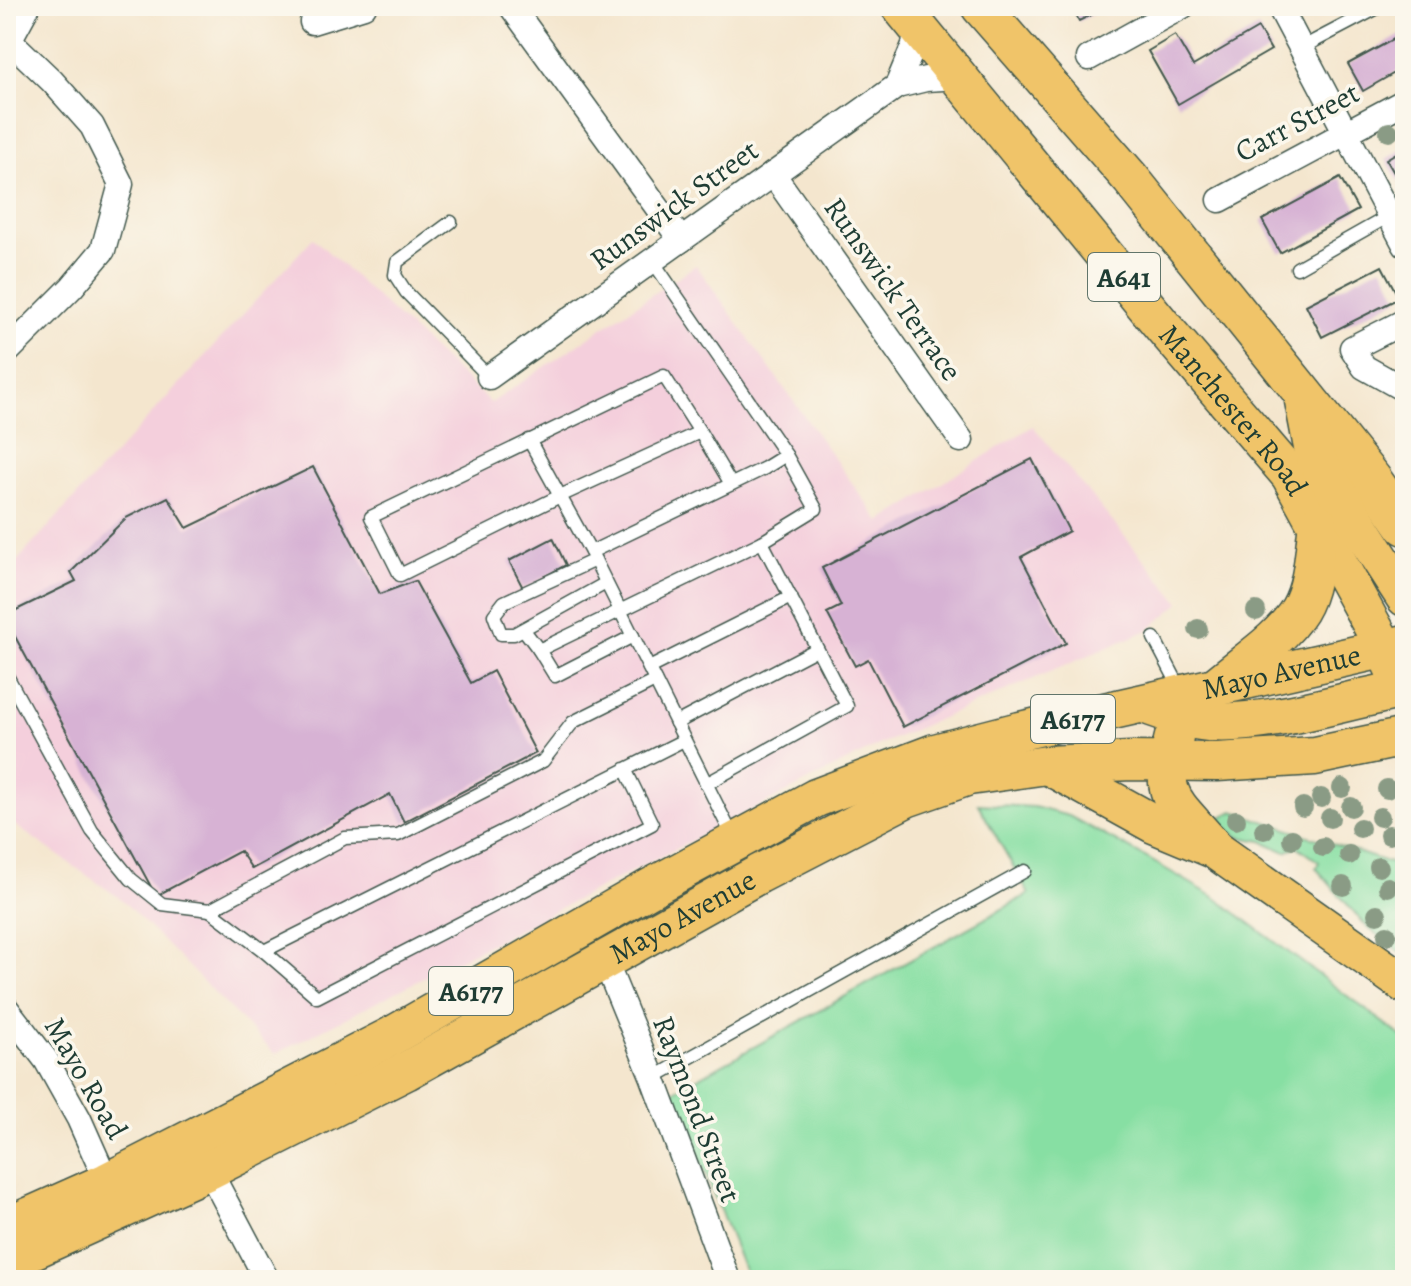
<svg xmlns="http://www.w3.org/2000/svg" width="1411" height="1286" viewBox="0 0 1411 1286" font-family="Alegreya,serif">
  <rect width="100%" height="100%" fill="#fbf7ec"/>
  <filter id="ink" filterUnits="userSpaceOnUse"><feTurbulence type="fractalNoise" baseFrequency=".0125" numOctaves="2"/><feDisplacementMap in="SourceGraphic" scale="16" xChannelSelector="R" yChannelSelector="G"/><feConvolveMatrix kernelMatrix="1 2 1 2 8 2 1 2 1" color-interpolation-filters="sRGB"/></filter>
  <filter id="wash" filterUnits="userSpaceOnUse"><feTurbulence type="fractalNoise" baseFrequency=".006" numOctaves="4" result="noise"/><feDisplacementMap in="SourceGraphic" scale="32" xChannelSelector="R" yChannelSelector="G"/><feGaussianBlur stdDeviation="1.8" result="paint"/><feColorMatrix in="noise" values="0 0 0 0 0 0 0 0 0 0 0 0 0 0 0 0 0 1.4 0 .05"/><feComposite in="paint" operator="in"/></filter>
  <g filter="url(#wash)">
    <rect width="100%" height="100%" fill="#f4e6ce"/>
    <path fill="#f4cfdc" d="M313,238l178,165 205,-138 184,257 153,-96 147,177 -32,27 -267,114 -606,310 -154,-155 -115,-80v-246z"/>
    <g fill="#87dfa3" stroke="#538e6c" stroke-width="2">
      <path d="M978,804l56,3 35,9 78,42 69,40 189,141v241h-657l-75,-188 356,-198z"/>
      <path d="M1233,811l172,57v88l-38,-29 -51,-59 3,-6 -22,-16 -11,6 -24,-11 -24,-4 -22,-17z"/>
    </g>
    <g id="blocks">
      <g fill="#d7b2d4">
        <path d="M1071,6h38l-30,15z"/>
        <path d="M1258,28l13,22 -93,54 -30,-53 27,-16 18,31z"/>
        <path d="M1405,33v34l-42,24 -15,-27z"/>
        <path d="M1405,148v31l-5,4 -14,-24z"/>
        <path d="M1340,178l18,32 -78,43 -18,-33z"/>
        <path d="M1382,266l17,32 -77,39 -16,-32z"/>
        <path d="M1032,459l37,72 -48,26 45,86 -163,84 -35,-68 -13,7 -28,-53 14,-7 -19,-38z"/>
        <path d="M313,467l67,127 35,-13 56,102 22,-12 43,82 -132,69 -14,-28 -138,75 -12,-18 -84,45 -150,-276v-5l70,-34 -5,-9 55,-54 42,-21 19,31z"/>
        <path d="M553,538l13,27 -43,23 -14,-27z"/>
      </g>
    </g>
  </g>
  <g filter="url(#ink)">
    <use href="#blocks" fill-opacity="0" stroke="#3f564b" stroke-width="2"/>
    <g fill="none" stroke-linecap="round" stroke-linejoin="round">
      <defs>
        <g id="lane">
          <path d="M1301,48l80,-42"/>
          <path d="M451,222l-54,40 -2,13 11,17 83,85"/>
          <path d="M652,260l134,195 -21,13 -174,84 142,285"/>
          <path d="M1297,268l108,-61"/>
          <path d="M664,376l36,56 -140,64 -160,79 -29,-58z"/>
          <path d="M700,432l31,52"/>
          <path d="M529,440l62,112"/>
          <path d="M595,560l-91,42 -10,13 7,19h13l92,-51"/>
          <path d="M524,630l15,20 223,-108"/>
          <path d="M1154,638l26,50"/>
          <path d="M539,650l16,26 78,-40"/>
          <path d="M649,668l142,-71"/>
          <path d="M6,674l86,157 39,48 31,25 48,6 135,-72 53,-3 145,-74 30,-39 82,-41"/>
          <path d="M676,723l141,-74"/>
          <path d="M625,769l27,55 -335,173 -53,-46c140,-71 280,-141 420,-211"/>
          <path d="M706,784l141,-78 -85,-164 54,-33 -30,-54"/>
          <path d="M210,910l54,41"/>
          <path d="M653,1078l372,-207"/>
        </g>
        <g id="street">
          <path d="M511,6l170,234"/>
          <path d="M1279,6l126,239"/>
          <path d="M312,22l52,-16"/>
          <path d="M6,37l46,44 40,45 29,58 -18,66 -31,37 -66,66"/>
          <path d="M10,39l18,-33"/>
          <path d="M1089,58l94,-52"/>
          <path d="M897,86l17,-41 3,-20"/>
          <path d="M773,174l188,266"/>
          <path d="M1220,200l185,-99"/>
          <path d="M1405,321l-53,27 12,19 41,23"/>
          <path d="M489,377l408,-291 29,-7 34,-2"/>
          <path d="M605,961l48,117 75,202"/>
          <path d="M6,1008l40,52 33,59 28,63"/>
          <path d="M209,1170l58,110"/>
        </g>
        <g id="primary">
          <path id="s1" d="M900,6l265,323 125,146 94,172 21,46"/>
          <path d="M980,6l151,173 241,300 33,47"/>
          <path d="M1304,401l11,57 90,139"/>
          <path d="M1220,683c26,-22 61,-44 79,-73 15,-25 15,-60 19,-87"/>
          <path d="M1149,706c20,7 39,14 60,16 61,4 136,-22 196,-33"/>
          <path d="M1174,737c-16,60 -2,62 36,106"/>
          <path d="M1051,767l103,57 60,25 191,135"/>
          <path id="s2" d="M6,1227l101,-45 283,-145 260,-149 166,-90 119,-45 85,-22 385,-87"/>
          <path id="s3" d="M6,1262l203,-92 197,-99 353,-197 147,-76 63,-22 78,-11 84,-4 86,1 98,-6 90,-19"/>
        </g>
      </defs>
      <use href="#lane" stroke="#3f564b" stroke-width="15"/>
      <use href="#street" stroke="#3f564b" stroke-width="27"/>
      <use href="#primary" stroke="#3f564b" stroke-width="41"/>
      <use href="#lane" stroke="#fff" stroke-width="12"/>
      <use href="#street" stroke="#fff" stroke-width="24"/>
      <use href="#primary" stroke="#f0c469" stroke-width="38"/>
    </g>
    <g fill="#8a9b85">
      <circle cx="1389" cy="132" r="10"/>
      <circle cx="1256" cy="611" r="10"/>
      <circle cx="1198" cy="629" r="10"/>
      <circle cx="1342" cy="788" r="10"/>
      <circle cx="1387" cy="789" r="10"/>
      <circle cx="1321" cy="798" r="10"/>
      <circle cx="1303" cy="807" r="10"/>
      <circle cx="1351" cy="807" r="10"/>
      <circle cx="1380" cy="817" r="10"/>
      <circle cx="1330" cy="818" r="10"/>
      <circle cx="1236" cy="820" r="10"/>
      <circle cx="1360" cy="828" r="10"/>
      <circle cx="1264" cy="830" r="10"/>
      <circle cx="1389" cy="835" r="10"/>
      <circle cx="1292" cy="839" r="10"/>
      <circle cx="1323" cy="847" r="10"/>
      <circle cx="1349" cy="855" r="10"/>
      <circle cx="1379" cy="867" r="10"/>
      <circle cx="1343" cy="886" r="10"/>
      <circle cx="1388" cy="887" r="10"/>
      <circle cx="1377" cy="914" r="10"/>
      <circle cx="1387" cy="935" r="10"/>
    </g>
  </g>
  <g text-anchor="middle" stroke-width="7" stroke-linejoin="round" paint-order="stroke">
    <g fill="#fbf7ec" stroke="#61756b" stroke-width="2">
      <rect x="1088" y="253" width="72" height="48" rx="6"/>
      <rect x="1031" y="695" width="84" height="48" rx="6"/>
      <rect x="429" y="967" width="84" height="48" rx="6"/>
    </g>
    <g font-size="28" font-weight="bold" fill="#1f3d34">
      <text x="1124" y="287">A641</text>
      <text x="1073" y="729">A6177</text>
      <text x="471" y="1001">A6177</text>
    </g>
    <g font-size="30" fill="#1f3d34" stroke="#fbf7ec">
      <text transform="translate(1297 122) rotate(-28)" y="10">Carr Street</text>
      <text transform="translate(674 205) rotate(-36)" y="10">Runswick Street</text>
      <text transform="translate(893 289) rotate(55)" y="10">Runswick Terrace</text>
      <text dy="10" stroke="none"><textPath href="#s1" startOffset="524">Manchester Road</textPath></text>
      <text dy="10" stroke="none"><textPath href="#s2" startOffset="1400">Mayo Avenue</textPath></text>
      <text dy="10" stroke="none"><textPath href="#s3" startOffset="760">Mayo Avenue</textPath></text>
      <text transform="translate(86 1078) rotate(60)" y="10">Mayo Road</text>
      <text transform="translate(697 1109) rotate(69)" y="10">Raymond Street</text>
    </g>
  </g>
  <rect width="1411" height="1286" fill="none" stroke="#fbf7ec" stroke-width="32"/>
</svg>
